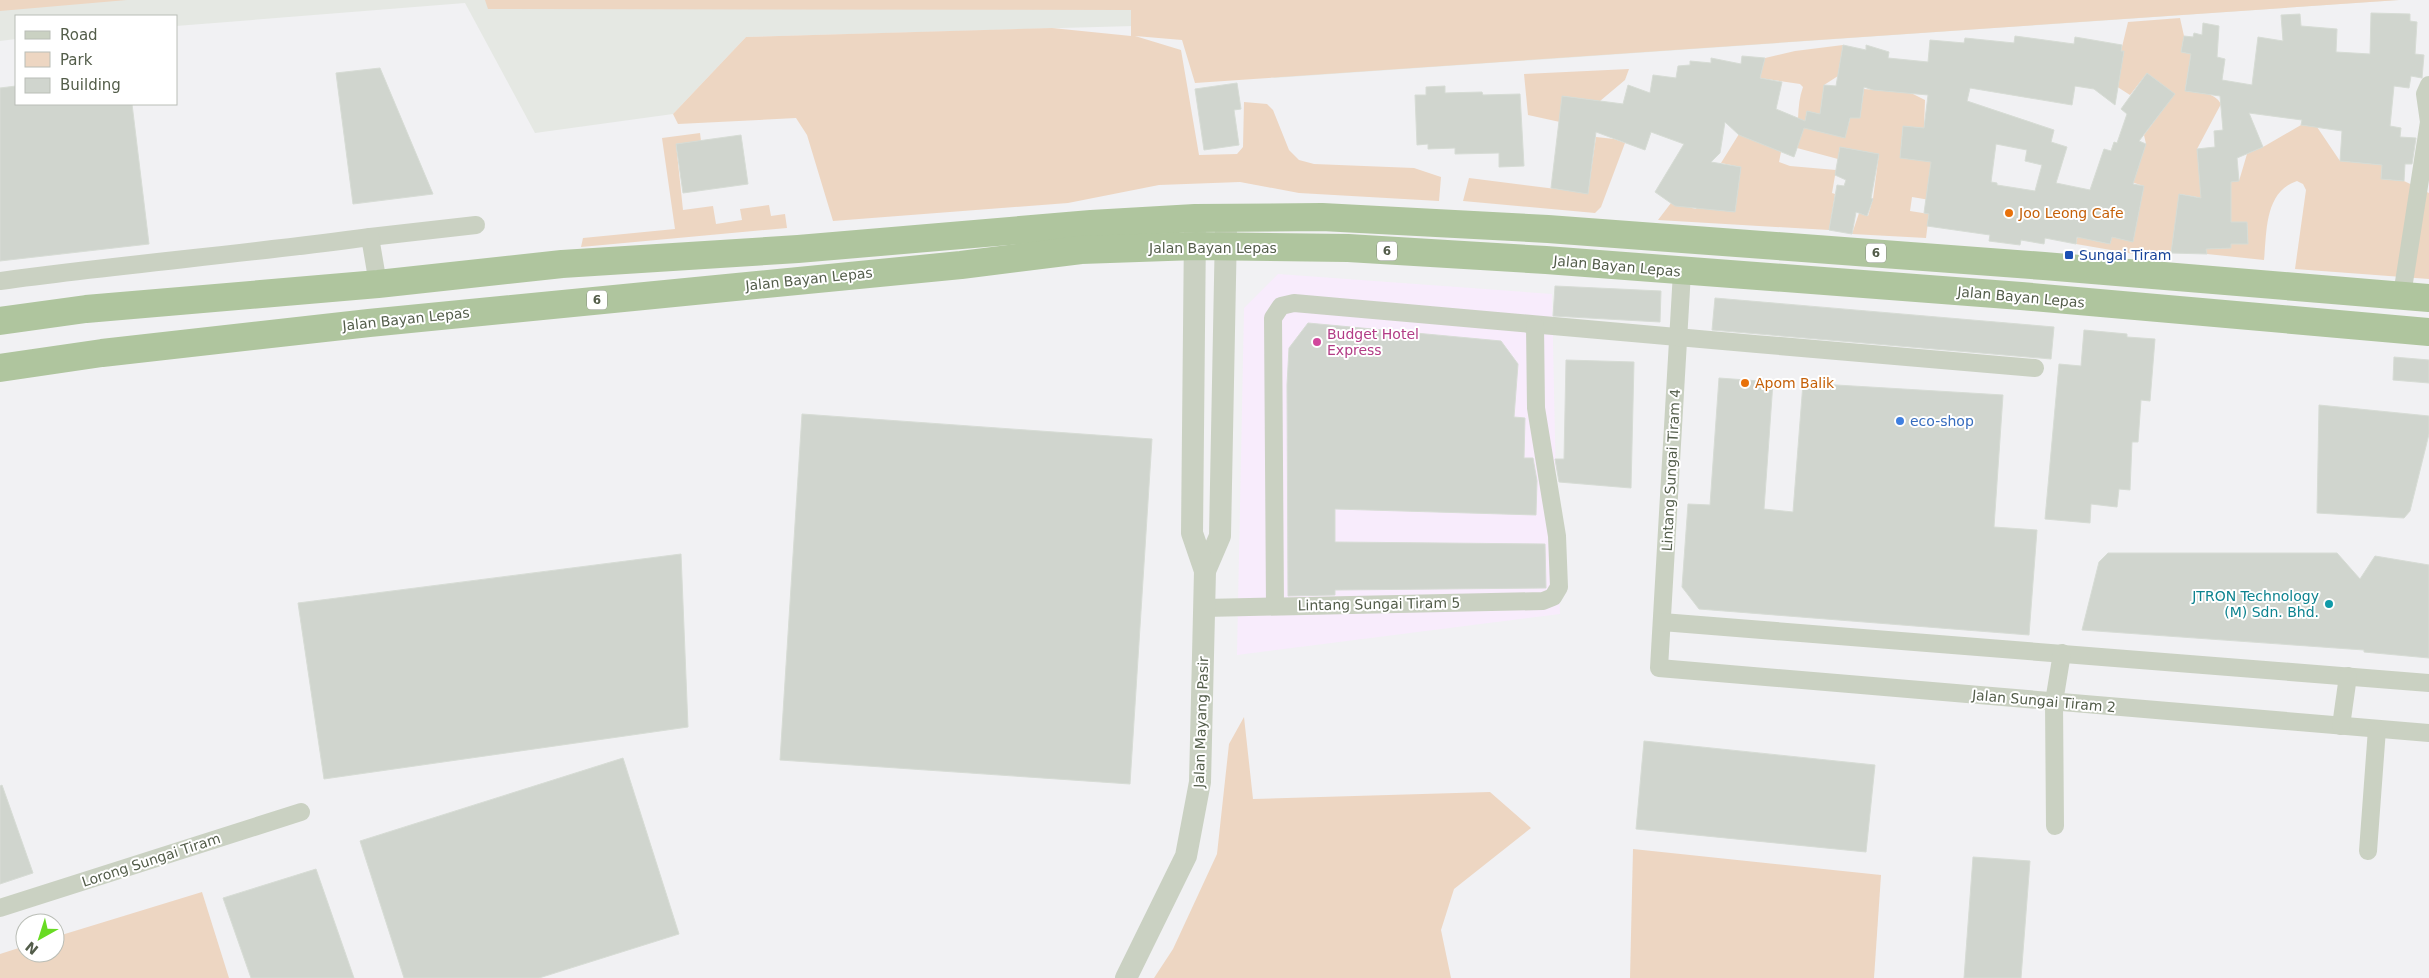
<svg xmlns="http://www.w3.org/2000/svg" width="2429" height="978" viewBox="0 0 2429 978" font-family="'DejaVu Sans',sans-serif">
  <rect width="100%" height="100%" fill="#f1f1f3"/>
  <path fill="#f8ecfc" d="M1278,274l274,20 5,242 3,78 -323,41 7,-347z"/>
  <path fill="#e5e8e3" d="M0,0h2399l-1125,78 -104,-53 -424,12 -73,77 -138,19 -70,-130 -289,23v-10h-160v23l-16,2z"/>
  <g fill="#edd6c2">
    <path d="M0,0h127l-127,11z"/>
    <path d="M485,0h1914l-1204,83 -13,-43 -47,-4 46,14 18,105 38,-1 6,-7 1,-45 23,2 6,6 16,40 10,10 15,4 100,4 27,9 -2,24 -140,-8 -59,-11 -81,3 -91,18 -235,18 -26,-86 -11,-17 -118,6 -5,-10 73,-77 306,-9 79,8v-26l-643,-1z"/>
    <path d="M2180,18l4,18 -3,16 10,2 -6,36c12,2 30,2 36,14l-24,45 3,31 18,3 21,-2 8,-27 16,-7 38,-22 16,2 23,34 42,4 -1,14 23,2 25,12v86l-134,-10 11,-79 -3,-6 -6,-3c-33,11 -30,51 -33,79l-57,-6 -1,-5 25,-1v-4h17l-1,-22h-16l-34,-25 -17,-3 -9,59 -9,-3 -22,5 -64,-11 4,-19 15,16 15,3 2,-7 21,4 11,-55 -19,-6 11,-6 10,-30 -2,-9 21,-28 -10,-7 10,-13 -18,-14 -17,22 -14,-9 3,-25h3l2,-10h-3l7,-29z"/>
    <path d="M1843,45l-5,31 -14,9 -4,29 -13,-3 -2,12h44l1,-5h10l4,-29 47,4 14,7 -1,28 -21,-2 -3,32 20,2 16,-26 -6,66 -18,-3 -2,14 19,3 -3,24 -74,-4 7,-21 9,3 5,-17 6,-45 -39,-7 -2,12 -41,-11c2,-20 -1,-42 6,-61l-3,-3 -40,-6 5,-20 30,-7z"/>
    <path d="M1629,69l-4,11 -25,21 -37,-5 -3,26 -32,-7 -4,-41z"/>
    <path d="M700,133l1,8 -25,3 7,66 30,-4 3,18 26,-4 -2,-11 29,-4 2,11 14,-2 2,14 -206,19 2,-9 92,-9 -13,-91z"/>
    <path d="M1739,134l42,18 -2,10 11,4 46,4 -4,23 3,1 -6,36 -171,-10 13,-17 25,6 1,-2 38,5 6,-45 -20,-4z"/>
    <path d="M1596,137l18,2 11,4 -24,64 -6,6 -132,-12 6,-23 119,15z"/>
    <path d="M1244,717l9,82 237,-7 41,36 -77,61 -13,41 10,48h-297l19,-29 44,-95 12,-110z"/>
    <path d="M1633,849l248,26 -7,103h-244z"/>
    <path d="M202,892l27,86h-229v-24l25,-8v7h30v-16z"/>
  </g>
  <g fill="#d0d5ce" stroke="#d7dcd5" fill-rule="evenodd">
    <path d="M2371,13l39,1v7l7,1 -2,32 9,1 -2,23 -11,-2 -2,12 -15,-2 -4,40 11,2 -1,9 16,1 -4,26h-7l-1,17 -23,-2 1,-14 -42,-4 2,-30 -41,-6 1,-5 -53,-7 14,34 -26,11 2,23 -8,1v40h16l1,22h-17v4l-25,1 1,5 -36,-1 8,-59 22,4 -4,-49 18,-2 -1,-16 9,-1 -3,-34 -35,-5 6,-37 -10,-2 3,-16 9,1 1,-4 8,2 1,-12 16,3 -2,31 8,2 -3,21 30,5 6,-48 25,4 -2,-26 19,-1 1,12 36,3 -1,23 34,2z"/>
    <path d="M2015,36l59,8 1,-7 47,8 -1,6h3l-9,54 -21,-16 -19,-3 -3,19 -102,-17 -3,13 87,29 -3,12 16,5 -11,36 34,7 14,-41 7,2 3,-9 3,1 10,-29 -6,-5 26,-36 28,21 -36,47 7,3 -13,40 11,2 -11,56 -21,-5 -2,7 -33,-7 -1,7 -31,-6 -1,6 -23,-4 -1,5 -31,-4 1,-6 -63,-9 2,-12 -5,-1 7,-51 -31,-4 3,-32 21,2 4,-33 -55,-5 -9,-3 -4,31h-10l-5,20 -41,-10 -10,29 -55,-22 -14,-13 -5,31 -9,9 30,5 -6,45 -60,-6 -20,-14 29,-48 -33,-12 -6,18 -49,-18 -8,62 -37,-6 11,-92 61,8 5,-19 22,8 3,-18 23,3 2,-12 12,-1v-4l21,2v-5l30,6 1,-8 23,2 -5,20 22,4 -6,27 29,12 2,-10 13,3 4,-29 12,1 7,-41 23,5v-5l23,7 -1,6 40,4 2,-22 34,3 1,-5 49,5zM1996,144l31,6 -2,11 17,4 -7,26 -38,-6v-2l-6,-1z"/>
    <path d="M380,68l53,126 -80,10 -17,-131z"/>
    <path d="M1237,83l4,26 -7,1 5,35 -35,5 -9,-61z"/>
    <path d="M16,86v18h116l17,140 -149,17v-173z"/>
    <path d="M1445,86v7l37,-1 1,3 37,-1 4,72 -25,1v-14l-44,1v-6l-27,1v-5l-11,1 -2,-50h11v-8z"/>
    <path d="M741,135l7,49 -65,9 -7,-49z"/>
    <path d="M1840,147l39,7 -8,44 2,1 -6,17 -11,-4 -4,22 -23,-4 8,-45 7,1 2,-6 -11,-5z"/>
    <path d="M1555,286l106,5 -1,31 -107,-6z"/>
    <path d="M1715,298l339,29 -3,32 -339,-29z"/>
    <path d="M1308,323l193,18 17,23 -4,53 11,1 -1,40h9l4,23 -1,34 -201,-6v33l210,2 1,44 -211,2v5l-47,1 -1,-211 2,-37z"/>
    <path d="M2084,330l43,4v3l28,2 -5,62 -9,-1 -3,42h-6l-2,48 -11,-1 -2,18 -26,-3 -1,19 -45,-4 14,-155 22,2z"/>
    <path d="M2394,357l35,3v23l-36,-3z"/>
    <path d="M1566,360l68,2 -3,126 -72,-6 -4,-23h9z"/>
    <path d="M1719,378l54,4 -9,127 29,3 10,-129 200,12 -9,132 43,3 -8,105 -330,-26 -17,-22 6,-83 22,1z"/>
    <path d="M2319,405l110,11v18l-19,77 -6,7 -87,-5z"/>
    <path d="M802,414l350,25 -22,345 -350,-24z"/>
    <path d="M2108,553h229l23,26 15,-23 54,9v93l-65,-6v-2l-282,-20 17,-68z"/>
    <path d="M681,554l7,173 -364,52 -26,-176z"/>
    <path d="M1644,741l231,24 -9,87 -230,-23z"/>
    <path d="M623,758l56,176 -140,44h-135l-44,-137z"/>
    <path d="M2,785l31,88 -33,11v-98z"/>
    <path d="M1973,857l57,4 -9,117h-57z"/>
    <path d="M316,869l38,109h-103l-28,-80z"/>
  </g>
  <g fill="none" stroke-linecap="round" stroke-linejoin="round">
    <g stroke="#cad1c2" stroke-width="18">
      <path d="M370,237l106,-12"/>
      <path d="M1682,272l-23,396 770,65"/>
      <path d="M0,281c123,-17 247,-27 370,-44l8,47"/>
      <path d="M2402,295l27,-173 -4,-28 4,-9"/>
      <path d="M1275,606l-2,-288 8,-12 13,-3c247,24 494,43 741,65"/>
      <path d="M1204,608l339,-7 10,-4 6,-10 -2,-51 -21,-128 -1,-82"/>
      <path d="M1662,622l767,61"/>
      <path d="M2341,726l7,-50"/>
      <path d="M2055,826l-1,-124 8,-49"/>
      <path d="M2368,851l9,-122"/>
      <path d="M0,908l301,-96"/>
    </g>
    <g stroke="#cad1c2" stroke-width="22">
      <path d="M1205,571l15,-35 6,-307"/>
      <path d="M1126,978l60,-122 14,-74 5,-211 -13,-38 3,-304"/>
    </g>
    <g stroke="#afc59e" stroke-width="28">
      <path d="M0,321l86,-12 292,-25 184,-20 236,-15 293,-25 104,-6 127,-1 226,12 496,37 385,32"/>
      <path d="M0,368l102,-15 267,-30 592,-58 120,-15 115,-4 152,2 198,12 475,36 408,36"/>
    </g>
  </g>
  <g fill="#e8710a" stroke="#fff" stroke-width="2">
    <circle cx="2009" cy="213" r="5"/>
    <circle cx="1745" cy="383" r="5"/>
  </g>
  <rect fill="#1a4fb4" stroke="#fff" stroke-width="2" x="2064" y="250" width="10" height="10" rx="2.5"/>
  <circle fill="#d1479c" stroke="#fff" stroke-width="2" cx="1317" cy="342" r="5"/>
  <circle fill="#3f7fe0" stroke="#fff" stroke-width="2" cx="1900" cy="421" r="5"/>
  <circle fill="#0f9aa8" stroke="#fff" stroke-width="2" cx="2329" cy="604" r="5"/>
  <g text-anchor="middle" stroke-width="4" stroke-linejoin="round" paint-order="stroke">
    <g fill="#fff" stroke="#878e80" stroke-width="1">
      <rect x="1377" y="241.5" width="20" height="19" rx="4"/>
      <rect x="1866" y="243.5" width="20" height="19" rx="4"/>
      <rect x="587" y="290.5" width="20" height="19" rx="4"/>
    </g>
    <g font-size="12" font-weight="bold" fill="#535d4a">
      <text x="1387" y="255">6</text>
      <text x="1876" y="257">6</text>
      <text x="597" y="304">6</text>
    </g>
    <g font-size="14" fill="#c56008" stroke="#fff" text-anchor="start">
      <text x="2019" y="218">Joo Leong Cafe</text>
      <text x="1755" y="388">Apom Balik</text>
    </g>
    <g font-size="14" fill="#535d4a" stroke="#fff">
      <text x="1213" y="253">Jalan Bayan Lepas</text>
      <text transform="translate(1617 266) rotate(5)" y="5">Jalan Bayan Lepas</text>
      <text transform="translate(809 279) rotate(-6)" y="5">Jalan Bayan Lepas</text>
      <text transform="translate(2021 297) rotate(5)" y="5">Jalan Bayan Lepas</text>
      <text transform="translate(406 319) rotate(-6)" y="5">Jalan Bayan Lepas</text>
      <text transform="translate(1671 470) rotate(-87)" y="5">Lintang Sungai Tiram 4</text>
      <text transform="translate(1379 604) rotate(-1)" y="5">Lintang Sungai Tiram 5</text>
      <text transform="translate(2044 701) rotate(5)" y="5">Jalan Sungai Tiram 2</text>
      <text transform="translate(1201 722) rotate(-88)" y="5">Jalan Mayang Pasir</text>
      <text transform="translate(151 860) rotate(-18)" y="5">Lorong Sungai Tiram</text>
    </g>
    <g font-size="14" fill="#164399" stroke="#fff" text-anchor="start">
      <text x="2079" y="260">Sungai Tiram</text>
    </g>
    <g font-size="14" fill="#b23c85" stroke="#fff" text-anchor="start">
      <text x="1327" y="339">Budget Hotel<tspan x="1327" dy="16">Express</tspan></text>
    </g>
    <g font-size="14" fill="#366cbe" stroke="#fff" text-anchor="start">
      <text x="1910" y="426">eco-shop</text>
    </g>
    <g font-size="14" fill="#0d838f" stroke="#fff" text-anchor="end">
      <text x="2319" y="601">JTRON Technology<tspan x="2319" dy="16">(M) Sdn. Bhd.</tspan></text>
    </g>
  </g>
  <rect x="15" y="15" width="162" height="90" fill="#ffffff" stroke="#babeb7"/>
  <rect x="25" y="31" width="25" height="8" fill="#cad1c2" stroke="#babeb7"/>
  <text x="60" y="40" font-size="15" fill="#535d4a">Road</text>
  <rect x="25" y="52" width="25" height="15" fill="#edd6c2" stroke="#babeb7"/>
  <text x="60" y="65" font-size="15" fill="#535d4a">Park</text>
  <rect x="25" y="78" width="25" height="15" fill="#d0d5ce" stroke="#babeb7"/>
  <text x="60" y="90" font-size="15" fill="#535d4a">Building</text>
  <g transform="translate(40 938) rotate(219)"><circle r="24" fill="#ffffff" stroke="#babeb7"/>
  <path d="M0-4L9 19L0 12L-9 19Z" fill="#68db23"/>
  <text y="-8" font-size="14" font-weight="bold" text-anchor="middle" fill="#535d4a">N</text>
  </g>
</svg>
